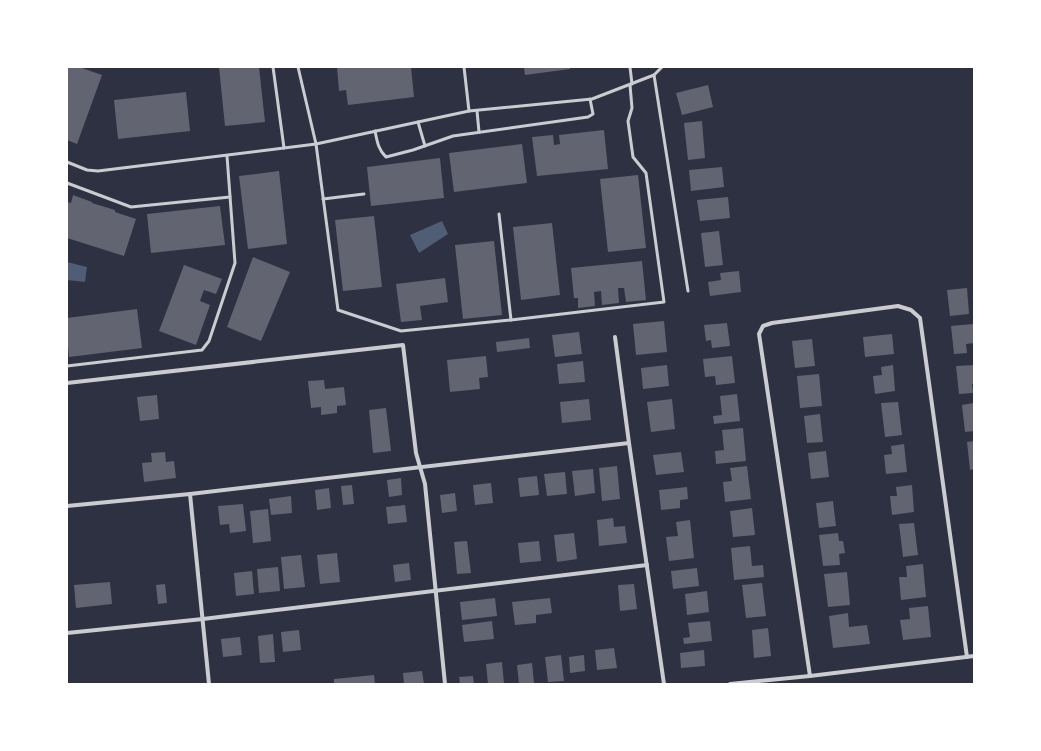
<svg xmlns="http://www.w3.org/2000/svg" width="1041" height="751" viewBox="0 0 1041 751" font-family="Quicksand,sans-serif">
  <rect width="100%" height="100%" fill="#2d3142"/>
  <g fill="#4f5d75">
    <path d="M442,221l6,13 -29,19 -9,-18z"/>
    <path d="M67,262l20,5 -2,15 -18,-2z"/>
  </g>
  <g fill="#626471">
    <path d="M67,67h12l23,8 -25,69 -10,-4z"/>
    <path d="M219,67h40l6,55 -40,4z"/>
    <path d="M337,67h74l3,30 -66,8 -2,-15 -7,1z"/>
    <path d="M524,67h46v2l-45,6z"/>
    <path d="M708,85l5,22 -31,8 -6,-22z"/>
    <path d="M186,92l4,39 -72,8 -4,-39z"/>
    <path d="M702,121l3,37 -17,2 -4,-37z"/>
    <path d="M604,130l4,39 -71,7 -5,-39 21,-2 1,10 6,-1 -1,-9z"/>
    <path d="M522,144l5,39 -73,9 -5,-39z"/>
    <path d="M440,158l4,40 -73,8 -4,-39z"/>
    <path d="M722,167l2,20 -33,4 -2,-21z"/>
    <path d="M279,171l8,73 -39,5 -9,-73z"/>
    <path d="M638,175l8,73 -38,4 -8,-73z"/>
    <path d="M73,195l19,7v1l23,7v2l21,7 -12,37 -57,-18v-36l4,1z"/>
    <path d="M728,197l2,21 -30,3 -3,-21z"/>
    <path d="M220,206l5,39 -74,8 -4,-39z"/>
    <path d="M374,216l8,71 -39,4 -8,-71z"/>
    <path d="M552,223l8,72 -39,5 -8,-73z"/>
    <path d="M719,231l4,34 -18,2 -4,-34z"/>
    <path d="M494,241l8,74 -39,4 -8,-74z"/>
    <path d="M253,257l37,15 -29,69 -34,-14z"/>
    <path d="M642,261l4,39 -20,2 -2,-14h-6l1,15 -17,2 -1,-14 -7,1 1,14 -17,2v-10h-4l-3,-30z"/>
    <path d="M184,265l38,14 -6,15 -12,-4 -4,11 10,4 -14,40 -37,-14z"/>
    <path d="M739,271l2,21 -31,4 -2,-14 13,-2 -1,-7z"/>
    <path d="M445,278l3,24 -28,4 2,14 -21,2 -5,-38z"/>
    <path d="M967,288l2,26 -19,2 -3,-26z"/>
    <path d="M137,309l5,39 -73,9 -2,-21v-18z"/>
    <path d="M664,321l3,31 -31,3 -3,-31z"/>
    <path d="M727,323l3,23 -18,2 -1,-8 -5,1 -2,-16z"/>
    <path d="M973,324l1,19 -8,1 1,9 -13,1 -3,-28z"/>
    <path d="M579,332l3,22 -27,3 -3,-22z"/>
    <path d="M892,334l2,20 -29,3 -2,-20z"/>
    <path d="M529,338l1,10 -33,4 -1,-10z"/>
    <path d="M812,339l3,27 -20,2 -3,-27z"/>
    <path d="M486,356l2,21 -9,1 1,11 -30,3 -3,-32z"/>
    <path d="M732,356l3,27 -19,2 -1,-9 -10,1 -2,-18z"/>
    <path d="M583,361l2,21 -26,2 -2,-20z"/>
    <path d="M667,365l2,21 -26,3 -2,-21z"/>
    <path d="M893,365l2,26 -20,3 -2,-18 9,-1 -1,-8z"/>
    <path d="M974,365v19h-2l1,9 -14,1 -3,-28z"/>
    <path d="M819,374l3,32 -22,2 -3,-32z"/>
    <path d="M324,380l1,9 19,-2 2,18 -9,1v7l-16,2v-8l-10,1 -3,-27z"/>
    <path d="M737,394l3,27 -26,3 -1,-8 9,-1 -2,-19z"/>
    <path d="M157,395l2,24 -19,2 -3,-24z"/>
    <path d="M589,399l2,21 -29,3 -2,-21z"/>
    <path d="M672,399l3,30 -24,3 -4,-30z"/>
    <path d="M898,402l4,33 -17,2 -4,-34z"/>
    <path d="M974,403v28l-9,1 -3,-27z"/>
    <path d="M386,408l5,43 -18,2 -4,-43z"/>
    <path d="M820,414l3,28 -16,1 -3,-27z"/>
    <path d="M743,428l3,33 -30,3 -1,-13 9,-1 -2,-20z"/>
    <path d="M974,441v28l-4,1 -3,-28z"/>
    <path d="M904,444l3,28 -21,2 -2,-19 8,-1 -1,-8z"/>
    <path d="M826,451l3,26 -18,2 -3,-26z"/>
    <path d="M165,452l1,10 8,-1 2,17 -32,4 -2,-19 10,-1 -1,-9z"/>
    <path d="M681,452l3,20 -28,3 -3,-20z"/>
    <path d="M617,466l3,33 -18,2 -3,-33z"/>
    <path d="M747,466l4,33 -26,3 -2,-20 9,-1 -2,-13z"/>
    <path d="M593,469l2,24 -20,3 -3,-25z"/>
    <path d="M565,472l2,22 -20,2 -3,-22z"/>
    <path d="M537,476l2,19 -19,2 -2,-19z"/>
    <path d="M401,478l1,17 -13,2 -2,-17z"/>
    <path d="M491,483l2,20 -18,2 -2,-20z"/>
    <path d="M352,485l2,19 -11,1 -2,-19z"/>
    <path d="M912,485l2,27 -22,3 -2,-19h7l-1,-9z"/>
    <path d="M687,487l1,12 -8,1v8l-19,2 -2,-20z"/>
    <path d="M329,488l2,20 -14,2 -2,-20z"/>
    <path d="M455,493l2,18 -15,2 -2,-18z"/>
    <path d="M291,496l1,17 -21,2 -2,-16z"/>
    <path d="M833,501l3,25 -17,2 -3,-25z"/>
    <path d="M243,504l3,27 -16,2 -1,-9 -9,1 -2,-19z"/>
    <path d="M405,505l2,17 -19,2 -2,-17z"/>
    <path d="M752,508l3,27 -22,2 -3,-26z"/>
    <path d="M268,509l3,32 -18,2 -3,-32z"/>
    <path d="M613,518l1,9 11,-1 2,17 -28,3 -2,-26z"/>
    <path d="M690,520l4,38 -25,3 -3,-24 12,-1 -2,-14z"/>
    <path d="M914,523l4,32 -15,2 -4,-33z"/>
    <path d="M574,533l3,26 -20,3 -3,-27z"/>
    <path d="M838,533l1,8h4l2,12 -6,1 1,11 -17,1 -4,-31z"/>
    <path d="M467,541l4,32 -14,1 -3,-32z"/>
    <path d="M539,541l2,20 -21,2 -2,-20z"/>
    <path d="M750,546l2,20 11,-1 1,12 -30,3 -3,-32z"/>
    <path d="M337,553l3,29 -20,2 -3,-29z"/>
    <path d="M301,555l4,32 -21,2 -3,-32z"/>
    <path d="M409,563l2,17 -16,2 -2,-17z"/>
    <path d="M923,564l3,33 -25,3 -2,-23h8l-1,-11z"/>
    <path d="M278,567l2,24 -21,2 -2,-24z"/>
    <path d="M697,568l2,18 -26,3 -2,-18z"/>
    <path d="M252,571l2,23 -18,2 -2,-23z"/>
    <path d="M847,572l3,33 -22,2 -4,-33z"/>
    <path d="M110,582l2,22 -36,4 -2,-23z"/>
    <path d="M762,583l4,33 -20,2 -4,-33z"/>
    <path d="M165,584l2,19 -9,1 -2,-19z"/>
    <path d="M634,584l3,25 -17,2 -2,-26z"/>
    <path d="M707,591l2,21 -22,3 -2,-21z"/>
    <path d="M495,598l2,18 -35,4 -2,-18z"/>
    <path d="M550,598l2,15 -16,2v8l-21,2 -3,-23z"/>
    <path d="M928,606l3,31 -28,3 -3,-20 10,-1 -1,-11z"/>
    <path d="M848,613l1,14 18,-2 3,19 -37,4 -4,-32z"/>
    <path d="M492,621l2,18 -30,3 -2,-17z"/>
    <path d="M710,621l2,20 -28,3 -1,-6 7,-1 -2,-14z"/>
    <path d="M768,628l3,28 -17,2 -2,-28z"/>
    <path d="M299,630l2,20 -18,2 -2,-20z"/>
    <path d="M273,634l2,28 -15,1 -2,-27z"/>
    <path d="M240,637l2,18 -19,2 -2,-18z"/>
    <path d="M614,648l3,20 -20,2 -2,-20z"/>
    <path d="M704,650l1,16 -24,2 -1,-15z"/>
    <path d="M561,655l3,26 -16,1 -3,-25z"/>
    <path d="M584,655l1,16 -15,2 -1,-16z"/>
    <path d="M502,662l2,22h-16l-2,-20z"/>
    <path d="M532,663l2,20 -15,1 -2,-19z"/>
    <path d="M422,671l2,13h-20l-1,-11z"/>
    <path d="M374,675l1,9h-41v-5z"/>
    <path d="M473,676l1,8h-14l-1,-7z"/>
  </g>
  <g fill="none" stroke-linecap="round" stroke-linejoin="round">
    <g stroke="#caccd0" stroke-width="3">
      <path d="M273,67l11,81"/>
      <path d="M298,67l18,77 22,166 63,21 110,-11 -12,-106"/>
      <path d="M464,67l5,44"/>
      <path d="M630,67l2,17"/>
      <path d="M654,75l34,216"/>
      <path d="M477,111l2,21"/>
      <path d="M418,122l7,24"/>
      <path d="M375,131c2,9 3,19 11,26l27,-7 40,-14 135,-19 5,-3 -3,-15"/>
      <path d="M67,162l20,8 11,1 218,-27 153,-33 123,-12 62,-24 8,-8"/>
      <path d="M67,183l64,24 99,-10"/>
      <path d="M323,199l41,-5"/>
      <path d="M511,320l153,-18 -18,-129 -13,-16 -5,-36 4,-13 -2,-23"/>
      <path d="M67,366l135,-16 7,-9 26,-78 -8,-107"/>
    </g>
    <g stroke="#caccd0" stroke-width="4">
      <path d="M615,337l14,106 35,241"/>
      <path d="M67,383l336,-38 13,108 9,31 20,200"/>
      <path d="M190,494l19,190"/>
      <path d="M67,506l123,-12 439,-51"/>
      <path d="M67,633l136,-14 444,-54"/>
      <path d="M810,676l-51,-342 4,-8 9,-3 126,-17 13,4 9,8 47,339"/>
      <path d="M730,684l80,-8 164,-20"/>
    </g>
  </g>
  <rect width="1041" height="751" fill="none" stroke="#ffffff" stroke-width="136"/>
</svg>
